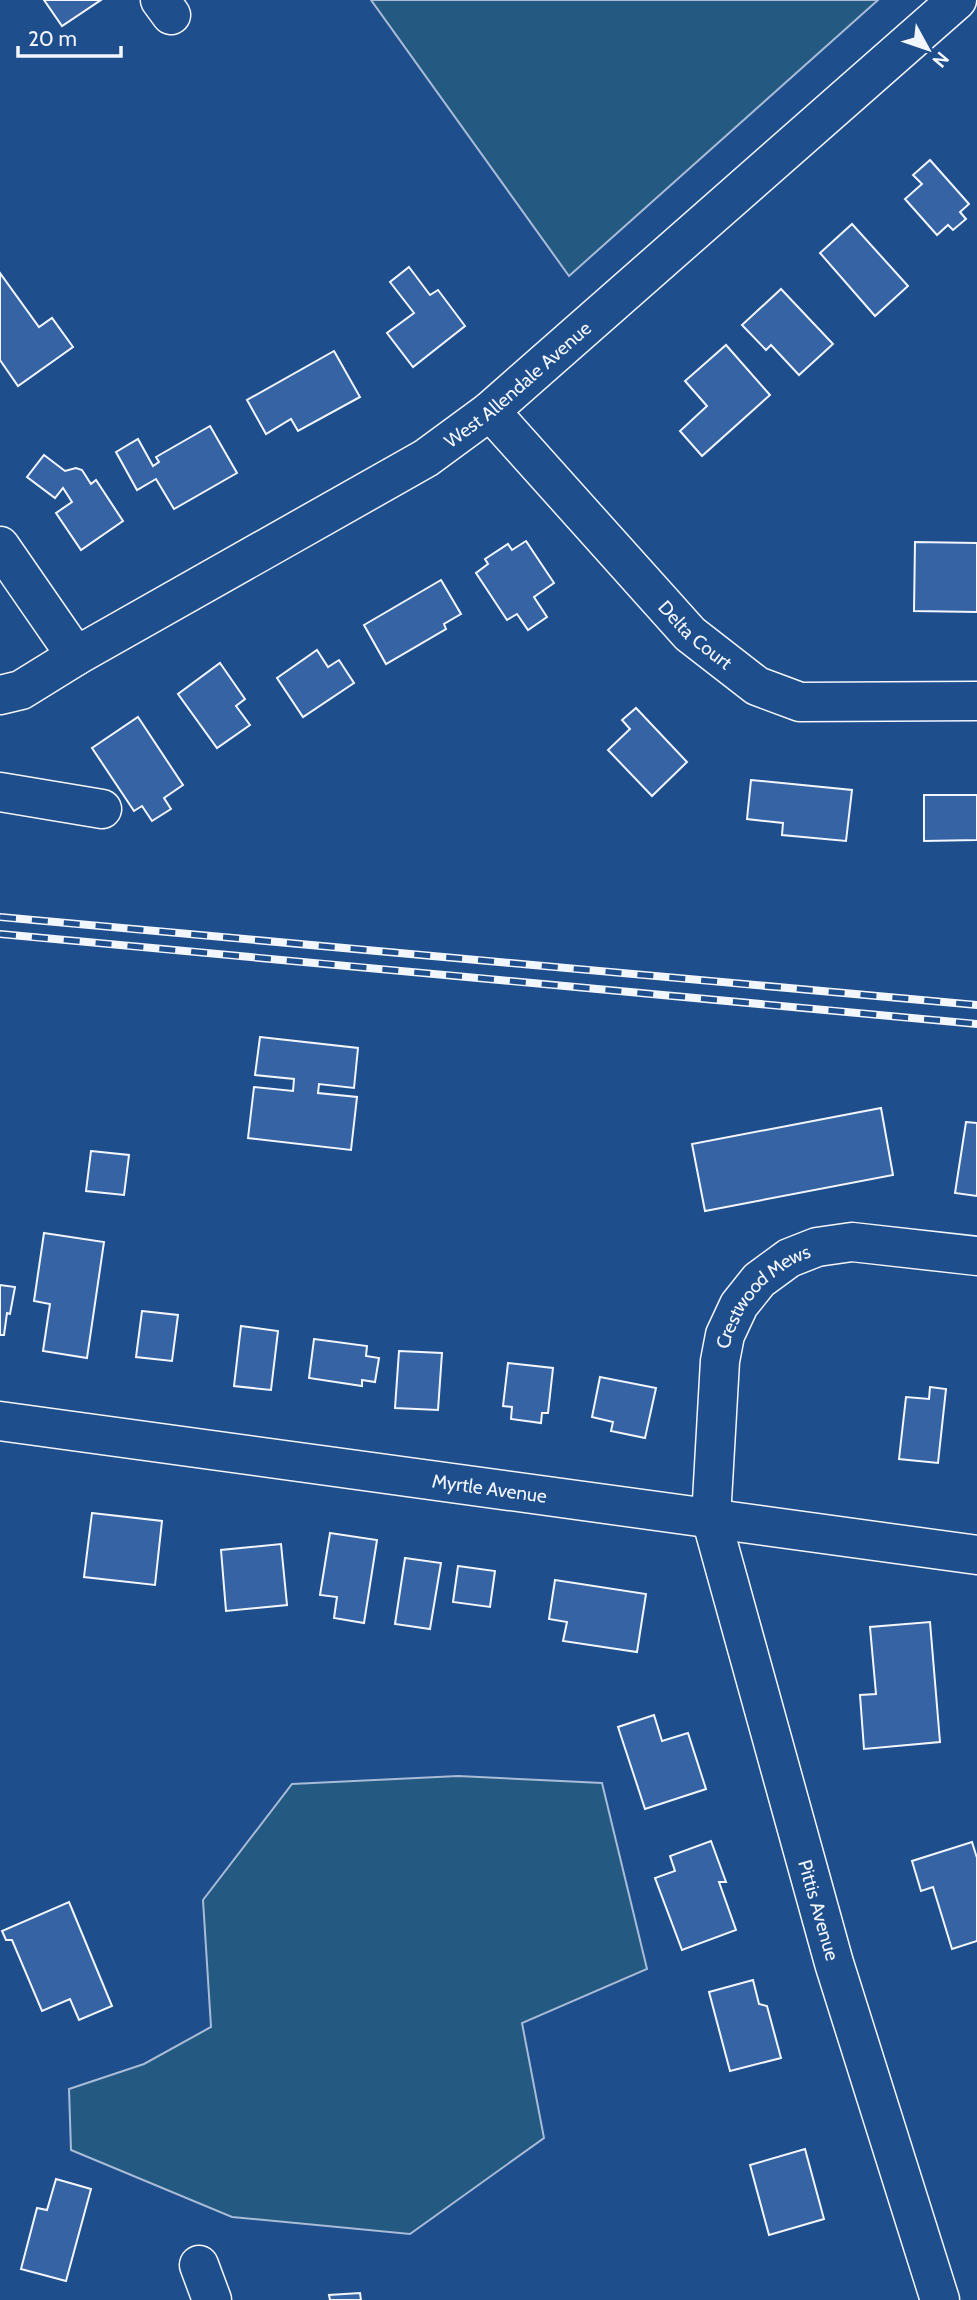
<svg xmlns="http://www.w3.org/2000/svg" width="977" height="2300" viewBox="0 0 977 2300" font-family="Cabin,sans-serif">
  <rect width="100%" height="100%" fill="#1f4e8c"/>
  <g fill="#245a82" stroke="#a8bbd7" stroke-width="2">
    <path d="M371,0h507l-309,276z"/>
    <path d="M458,1776l144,7 45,186 -125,54 22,115 -134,96 -178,-17 -161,-67 -2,-61 75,-25 67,-37 -8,-127 89,-116z"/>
  </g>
  <g fill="#3563a3" stroke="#f2f6ff" stroke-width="2">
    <path d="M44,0h57l-39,26z"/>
    <path d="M930,160l39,44 -9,8 6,7 -13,11 -5,-5 -11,10 -32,-36 17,-15 -9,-9z"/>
    <path d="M852,224l56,62 -33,30 -55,-63z"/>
    <path d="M409,267l21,28 8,-5 27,36 -52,41 -26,-34 27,-20 -24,-31z"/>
    <path d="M0,273l39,54 13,-9 21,29 -55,39 -18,-26z"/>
    <path d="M781,289l52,55 -34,31 -28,-30 -5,5 -24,-25z"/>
    <path d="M726,345l44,50 -68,61 -22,-25 27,-25 -22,-25z"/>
    <path d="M334,351l26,46 -62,34 -7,-12 -25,15 -19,-34z"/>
    <path d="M210,426l27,47 -63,36 -18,-30 -19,11 -21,-38 22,-13 15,27 6,-4 -3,-5z"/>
    <path d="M44,455l21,16 11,-3 6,2 9,14 5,-4 27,41 -42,29 -25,-37 16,-11 -9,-14 -8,10 -28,-21z"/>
    <path d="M526,541l28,42 -20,14 13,20 -19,13 -11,-16 -10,6 -31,-47 12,-9 -3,-5 23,-15 4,6z"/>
    <path d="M915,542l62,1v69l-63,-1z"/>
    <path d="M441,580l20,34 -17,10 2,5 -60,35 -22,-39z"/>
    <path d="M317,650l11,17 11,-7 15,23 -51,34 -26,-39z"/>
    <path d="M220,663l25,36 -9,7 14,19 -33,23 -39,-54z"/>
    <path d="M636,708l51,54 -35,34 -44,-46 22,-21 -8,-9z"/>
    <path d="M138,717l45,68 -19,13 7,11 -19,12 -10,-15 -8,5 -42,-63z"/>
    <path d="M751,780l101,10 -6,51 -64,-6 1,-12 -36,-4z"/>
    <path d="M924,795h53v45l-53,1z"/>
    <path d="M260,1037l98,11 -4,40 -35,-4 -1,9 39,4 -6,53 -103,-12 6,-51 39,4 1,-12 -39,-4z"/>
    <path d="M881,1108l12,67 -188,36 -13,-67z"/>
    <path d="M966,1122l11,1v73l-22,-3z"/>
    <path d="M91,1151l38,4 -5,40 -38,-4z"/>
    <path d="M44,1233l60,9 -17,116 -44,-7 7,-47 -16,-3z"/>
    <path d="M0,1285l15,2 -5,27 -3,-1 -3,22h-4z"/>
    <path d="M142,1311l36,4 -6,46 -36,-4z"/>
    <path d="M241,1326l37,5 -7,59 -37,-4z"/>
    <path d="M314,1339l53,7 -1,10 13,2 -4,24 -13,-2v6l-53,-8z"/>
    <path d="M399,1351l43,2 -4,57 -43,-2z"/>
    <path d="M508,1363l45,5 -5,45h-6l-1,10 -30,-4 1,-12 -9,-1z"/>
    <path d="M600,1377l56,11 -11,50 -34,-7 2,-9 -21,-5z"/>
    <path d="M930,1387l16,2 -8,74 -39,-4 7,-62 23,2z"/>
    <path d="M92,1513l70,8 -7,64 -71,-8z"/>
    <path d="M330,1533l47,7 -13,83 -30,-5 3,-21 -17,-2z"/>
    <path d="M281,1544l6,61 -61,6 -5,-61z"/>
    <path d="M405,1558l36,5 -11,66 -35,-5z"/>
    <path d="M458,1566l37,5 -5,36 -37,-5z"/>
    <path d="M555,1580l91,14 -9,58 -74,-11 4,-19 -18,-3z"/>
    <path d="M930,1622l10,120 -76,7 -4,-54 16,-1 -6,-67z"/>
    <path d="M654,1715l8,26 26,-8 18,56 -61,20 -27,-82z"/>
    <path d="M711,1841l15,41h-7l17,48 -54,20 -27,-72 20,-7 -5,-15z"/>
    <path d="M972,1842l5,16v83l-25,8 -19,-62 -12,4 -9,-30z"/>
    <path d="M69,1902l43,104 -33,14 -9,-21 -28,12 -30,-71h-6l-4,-9z"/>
    <path d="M753,1980l6,24 8,2 14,52 -51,13 -21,-79z"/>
    <path d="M805,2149l19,70 -55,16 -19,-70z"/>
    <path d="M56,2179l35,10 -25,92 -45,-12 16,-61 10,2z"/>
    <path d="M360,2293l1,7h-31l-1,-5z"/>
  </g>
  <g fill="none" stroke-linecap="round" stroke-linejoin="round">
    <defs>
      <g id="minor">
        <path d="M160,0l11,15"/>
        <path id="s1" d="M490,411l200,223 67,52 43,16 177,-1"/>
        <path d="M0,546l76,110"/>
        <path id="s2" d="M0,695l21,-5 55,-34 350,-198 64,-47 467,-411"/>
        <path d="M0,792l102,17"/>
        <path id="s3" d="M0,1421l977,134"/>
        <path d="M199,2265l13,35"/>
        <path id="s4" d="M940,2300l-106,-337 -123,-445 9,-157 5,-26 14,-30 20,-25 30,-22 28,-11 35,-5 125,14"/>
      </g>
    </defs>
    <use href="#minor" stroke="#f2f6ff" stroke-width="41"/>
    <use href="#minor" stroke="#1f4e8c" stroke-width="38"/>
    <defs>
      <g id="rail">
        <path d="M0,917l977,88"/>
        <path d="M0,934l977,90"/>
      </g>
    </defs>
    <use href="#rail" stroke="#f2f6ff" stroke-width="8"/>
    <use href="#rail" stroke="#1f4e8c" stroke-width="5" stroke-dasharray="16" stroke-linecap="butt"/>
  </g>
  <g text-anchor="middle" stroke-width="5" stroke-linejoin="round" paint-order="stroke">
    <g font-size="19" fill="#f2f6ff" stroke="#1f4e8c">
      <text dy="7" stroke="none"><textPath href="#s2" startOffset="606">West Allendale Avenue</textPath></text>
      <text dy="7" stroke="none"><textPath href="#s1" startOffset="304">Delta Court</textPath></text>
      <text dy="7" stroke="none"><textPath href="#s4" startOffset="1054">Crestwood Mews</textPath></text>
      <text dy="7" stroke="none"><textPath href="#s3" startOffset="494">Myrtle Avenue</textPath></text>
      <text transform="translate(819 1910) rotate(74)" y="7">Pittis Avenue</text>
    </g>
  </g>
  <g transform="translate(928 49) rotate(130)" stroke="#1f4e8c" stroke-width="5" paint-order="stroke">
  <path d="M0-5L12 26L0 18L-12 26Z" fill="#f2f6ff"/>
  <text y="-10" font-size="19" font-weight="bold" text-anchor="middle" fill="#f2f6ff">N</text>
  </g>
  <path d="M18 46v10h103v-10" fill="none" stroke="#f2f6ff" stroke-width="3.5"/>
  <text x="28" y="46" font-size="21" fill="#f2f6ff" stroke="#1f4e8c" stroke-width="5" paint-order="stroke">20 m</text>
</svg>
